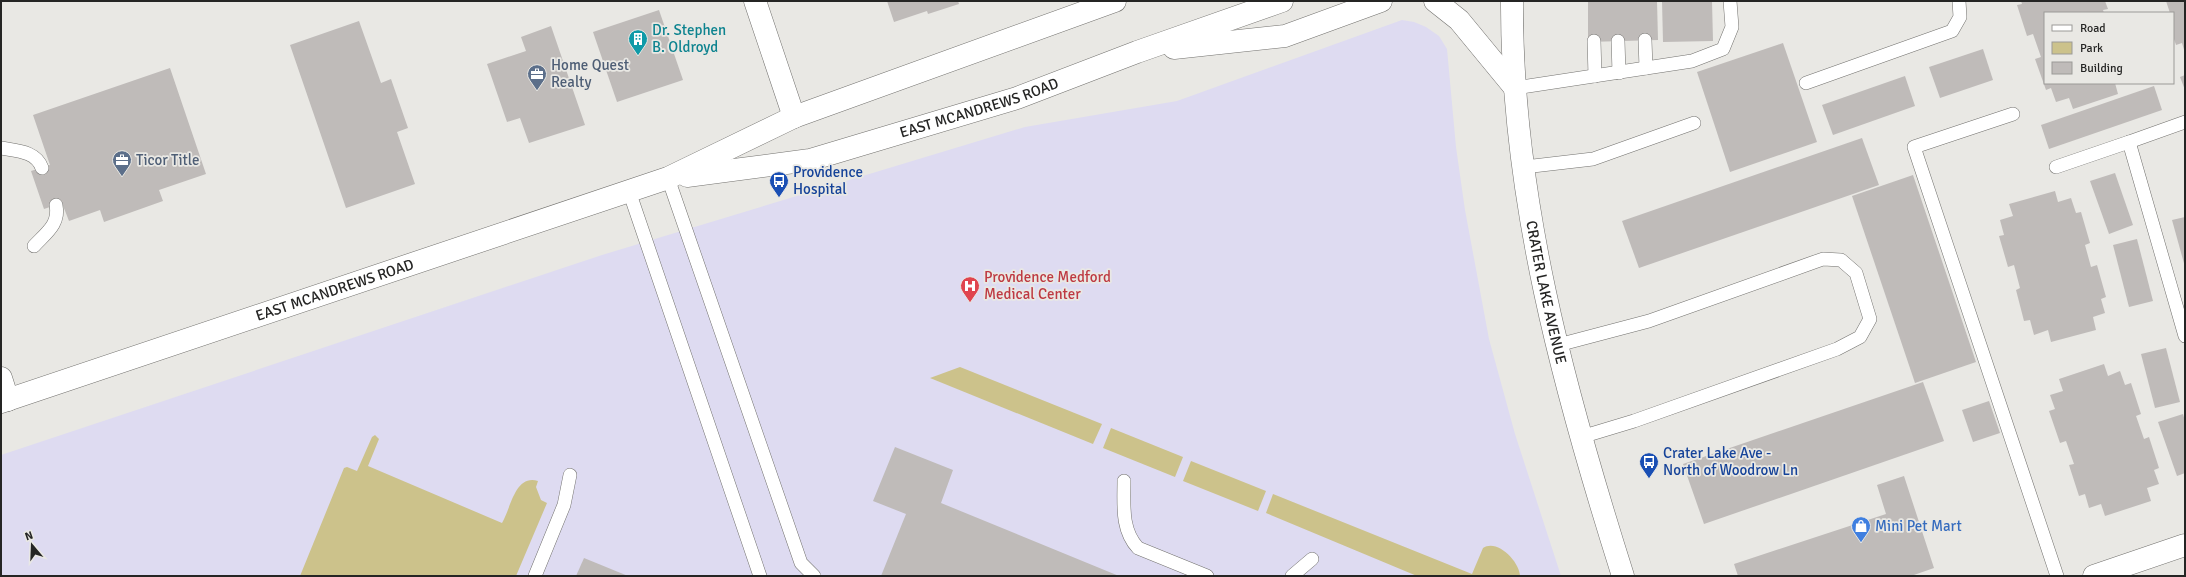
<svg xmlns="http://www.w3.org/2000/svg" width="2186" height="577" viewBox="0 0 2186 577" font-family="Signika,sans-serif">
  <rect width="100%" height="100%" fill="#e9e8e4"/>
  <path fill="#dedbf1" d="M1402,20l12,2 12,5 13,9 8,13 9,98 9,63 24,129 26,95 46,142h-1560v-121l601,-200 423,-128 152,-26z"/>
  <g fill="#ccc28b">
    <path d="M960,367l142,57 -9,20 -163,-66z"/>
    <path d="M1111,428l72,29 -8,20 -72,-29z"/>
    <path d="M375,435l4,4 -11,27 134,57c9,-15 13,-49 36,-42l-2,6 5,13 6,3 -31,73h-216l44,-108 3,-1 10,4 15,-34z"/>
    <path d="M1191,461l75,30 -8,20 -75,-30z"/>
    <path d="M1273,494l199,80 11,-26c14,-10 37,14 37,28h-103l-151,-63z"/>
  </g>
  <g fill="#bfbbb9">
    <path d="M887,1h71l1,3 -31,10 -1,-3 -33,11z"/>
    <path d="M1588,1h69l1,39 -70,2z"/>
    <path d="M1662,1h50l1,40 -50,1z"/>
    <path d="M2021,1h84l3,8 -5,1 1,3h-59v70h70l3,11 -45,15 -4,-11 -13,4 -5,-14 -5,2 -11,-31 6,-2 -8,-23 -6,2 -10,-31 5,-1z"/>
    <path d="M2166,1h19v52l-3,-10 -6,2 -3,-9v-23h-3z"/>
    <path d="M659,10l24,70 -66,22 -24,-70z"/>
    <path d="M359,21l22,62 10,-4 17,49 -11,4 18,52 -69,24 -56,-163z"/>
    <path d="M551,26l34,99 -56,18 -9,-25 -13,4 -20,-58 39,-13 -5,-14z"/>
    <path d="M1783,43l34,99 -87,30 -33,-100z"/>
    <path d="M1983,49l10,31 -53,18 -11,-31z"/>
    <path d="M170,68l36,106 -47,16 4,11 -59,21 -4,-12 -31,11 -7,-18 -18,6 -13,-38 19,-6 -17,-50z"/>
    <path d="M2185,75v15l-5,-13z"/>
    <path d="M1905,76l10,30 -82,29 -11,-30z"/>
    <path d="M2154,86l8,24 -113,39 -8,-24z"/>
    <path d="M1862,138l17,47 -240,83 -17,-47z"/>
    <path d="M2115,173l18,52 -24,9 -19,-53z"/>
    <path d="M1913,175l63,187 -61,21 -63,-187z"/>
    <path d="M2055,191l3,11 13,-4 5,15 5,-1 9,31 -5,2 6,22 6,-2 9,32 -5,2 4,14 -12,4 3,13 -45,12 -3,-12 -14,5 -4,-15 -6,1 -8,-31 4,-2 -6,-23 -6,2 -9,-31 5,-1 -4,-15 13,-4 -4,-12z"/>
    <path d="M2185,217v50l-13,-47z"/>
    <path d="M2137,239l16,62 -24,6 -16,-62z"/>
    <path d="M2166,348l14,54 -25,6 -14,-54z"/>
    <path d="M2104,364l4,12 12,-5 5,14 6,-2 10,31 -5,2 8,23 5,-2 10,31 -5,2 5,14 -12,4 4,13 -46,15 -4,-12 -12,4 -4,-14 -6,2 -10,-31 5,-1 -8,-23 -6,2 -11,-32 6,-2 -5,-14 13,-4 -4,-12z"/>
    <path d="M1923,382l21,59 -240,83 -21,-60z"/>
    <path d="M1989,401l11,32 -27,9 -11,-32z"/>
    <path d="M2183,414l2,7v52l-8,3 -19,-54z"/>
    <path d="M895,447l58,23 -12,33 178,73h-238l25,-62 -33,-13z"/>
    <path d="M1904,476l30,92 -23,8h-173l-4,-12 152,-50 -9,-29z"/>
    <path d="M584,558l44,18h-52z"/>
  </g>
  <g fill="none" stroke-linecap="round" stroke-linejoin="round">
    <defs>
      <g id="service">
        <path d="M1645,40l1,28"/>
        <path d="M1594,41l1,35"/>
        <path d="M1618,41l1,32"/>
        <path d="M1806,83l146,-52 8,-14 -1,-16"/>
        <path d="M1515,88l177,-27 31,-12 9,-22 -2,-26"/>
        <path d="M2013,114l-99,33 143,429"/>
        <path d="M2129,142l56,-20"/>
        <path d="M1,148c16,3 35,3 41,20"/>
        <path d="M1524,167l69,-8 101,-36"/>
        <path d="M2056,167l73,-25 56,194"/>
        <path d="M668,178l133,385 13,13"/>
        <path d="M629,191l131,385"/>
        <path d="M34,246c12,-13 26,-22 22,-41"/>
        <path d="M1558,345l91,-24 174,-62 18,1 15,13 14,46 -10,18 -23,12 -203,72 -53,16"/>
        <path d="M1124,481c0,24 -3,49 14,67l69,28"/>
        <path d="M535,576l29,-71 6,-30"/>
        <path d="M1292,576l20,-17"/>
      </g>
      <g id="minor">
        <path d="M755,1l39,116"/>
        <path d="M2094,576l91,-31"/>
      </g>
      <path id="tertiary" d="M1,378l7,22"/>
      <g id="secondary">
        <path d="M1435,1l24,19 56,68"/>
        <path id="s1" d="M1512,1c-1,196 52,389 111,575"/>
        <path d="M1174,48l111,-12 96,-35"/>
        <path id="s2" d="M687,176l123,-16 207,-62 120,-46 145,-51"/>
        <path id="s3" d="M1,402l667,-224 126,-61 321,-116"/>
      </g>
    </defs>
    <use href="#service" stroke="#72716e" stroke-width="14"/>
    <use href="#minor" stroke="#72716e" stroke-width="23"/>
    <use href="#tertiary" stroke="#72716e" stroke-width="23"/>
    <use href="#secondary" stroke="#72716e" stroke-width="23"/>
    <use href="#service" stroke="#fff" stroke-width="13"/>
    <use href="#minor" stroke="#fff" stroke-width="22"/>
    <use href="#tertiary" stroke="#fff" stroke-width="22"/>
    <use href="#secondary" stroke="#fff" stroke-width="22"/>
  </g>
  <defs>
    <symbol id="building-pin" viewBox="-11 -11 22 30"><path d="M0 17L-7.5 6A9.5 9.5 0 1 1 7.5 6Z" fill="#0f9aa8" stroke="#e9e8e4"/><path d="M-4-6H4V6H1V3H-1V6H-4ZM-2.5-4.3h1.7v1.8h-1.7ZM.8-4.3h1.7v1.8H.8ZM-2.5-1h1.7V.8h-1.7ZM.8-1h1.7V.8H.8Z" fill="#fff"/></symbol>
    <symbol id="office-pin" viewBox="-11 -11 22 30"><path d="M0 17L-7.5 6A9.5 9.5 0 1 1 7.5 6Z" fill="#5c6f8a" stroke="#e9e8e4"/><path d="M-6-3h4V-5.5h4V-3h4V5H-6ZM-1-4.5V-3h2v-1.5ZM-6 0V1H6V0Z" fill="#fff"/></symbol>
    <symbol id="bus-pin" viewBox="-11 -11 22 30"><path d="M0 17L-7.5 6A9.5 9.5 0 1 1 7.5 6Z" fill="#1a4fb4" stroke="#e9e8e4"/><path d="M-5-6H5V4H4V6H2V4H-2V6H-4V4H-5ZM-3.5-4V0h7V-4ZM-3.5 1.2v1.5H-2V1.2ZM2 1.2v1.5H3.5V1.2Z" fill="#fff"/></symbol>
    <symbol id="hospital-pin" viewBox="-11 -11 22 30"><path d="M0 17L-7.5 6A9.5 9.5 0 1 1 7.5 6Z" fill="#e0444e" stroke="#e9e8e4"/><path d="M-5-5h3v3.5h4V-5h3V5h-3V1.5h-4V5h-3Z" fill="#fff"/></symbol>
    <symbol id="shop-pin" viewBox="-11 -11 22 30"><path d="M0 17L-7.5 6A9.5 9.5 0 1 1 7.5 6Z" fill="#3f7fe0" stroke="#e9e8e4"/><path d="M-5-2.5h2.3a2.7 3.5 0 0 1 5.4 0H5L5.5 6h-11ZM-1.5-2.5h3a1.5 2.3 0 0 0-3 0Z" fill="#fff"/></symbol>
  </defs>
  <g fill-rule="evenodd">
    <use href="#building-pin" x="627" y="28" width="22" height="30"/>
    <use href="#office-pin" x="526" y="63" width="22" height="30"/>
    <use href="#office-pin" x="111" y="149" width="22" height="30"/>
    <use href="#bus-pin" x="768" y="170" width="22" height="30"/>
    <use href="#hospital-pin" x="959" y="275" width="22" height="30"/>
    <use href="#bus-pin" x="1638" y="451" width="22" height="30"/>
    <use href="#shop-pin" x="1850" y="515" width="22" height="30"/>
  </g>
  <g text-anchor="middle" stroke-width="3.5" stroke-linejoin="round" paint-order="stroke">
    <g font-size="15" fill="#0d838f" stroke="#e9e8e4" text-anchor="start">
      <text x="652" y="35">Dr. Stephen<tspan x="652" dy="17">B. Oldroyd</tspan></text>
    </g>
    <g font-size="15" fill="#4e5e75" stroke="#e9e8e4" text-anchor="start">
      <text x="551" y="70">Home Quest<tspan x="551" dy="17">Realty</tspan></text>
      <text x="136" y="165">Ticor Title</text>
    </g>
    <g font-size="15" fill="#252524" stroke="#e9e8e4">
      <text dy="5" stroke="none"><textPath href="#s2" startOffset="301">EAST MCANDREWS ROAD</textPath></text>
      <text dy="5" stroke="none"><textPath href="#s3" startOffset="352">EAST MCANDREWS ROAD</textPath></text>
      <text dy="5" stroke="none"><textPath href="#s1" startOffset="294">CRATER LAKE AVENUE</textPath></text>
    </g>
    <g font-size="15" fill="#164399" stroke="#e9e8e4" text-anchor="start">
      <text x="793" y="177">Providence<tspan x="793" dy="17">Hospital</tspan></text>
      <text x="1663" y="458">Crater Lake Ave -<tspan x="1663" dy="17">North of Woodrow Ln</tspan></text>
    </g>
    <g font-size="15" fill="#be3a42" stroke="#e9e8e4" text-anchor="start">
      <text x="984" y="282">Providence Medford<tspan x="984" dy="17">Medical Center</tspan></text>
    </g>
    <g font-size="15" fill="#366cbe" stroke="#e9e8e4" text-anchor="start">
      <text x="1875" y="531">Mini Pet Mart</text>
    </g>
  </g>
  <rect width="2186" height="577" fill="none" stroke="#252524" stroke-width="4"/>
  <rect x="2044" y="12" width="130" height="72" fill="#e9e8e4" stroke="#9b9a97"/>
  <rect x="2052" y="25" width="20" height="6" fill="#ffffff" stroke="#9b9a97"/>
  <text x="2080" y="32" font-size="12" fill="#252524">Road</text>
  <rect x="2052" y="42" width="20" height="12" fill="#ccc28b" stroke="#9b9a97"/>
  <text x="2080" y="52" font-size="12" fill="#252524">Park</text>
  <rect x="2052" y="62" width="20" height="12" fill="#bfbbb9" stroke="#9b9a97"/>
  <text x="2080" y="72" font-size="12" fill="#252524">Building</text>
  <g transform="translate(32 545) rotate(341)" stroke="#e9e8e4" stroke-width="3" paint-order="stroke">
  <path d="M0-3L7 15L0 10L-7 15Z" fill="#252524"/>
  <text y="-6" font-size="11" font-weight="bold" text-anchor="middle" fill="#252524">N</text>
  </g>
</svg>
